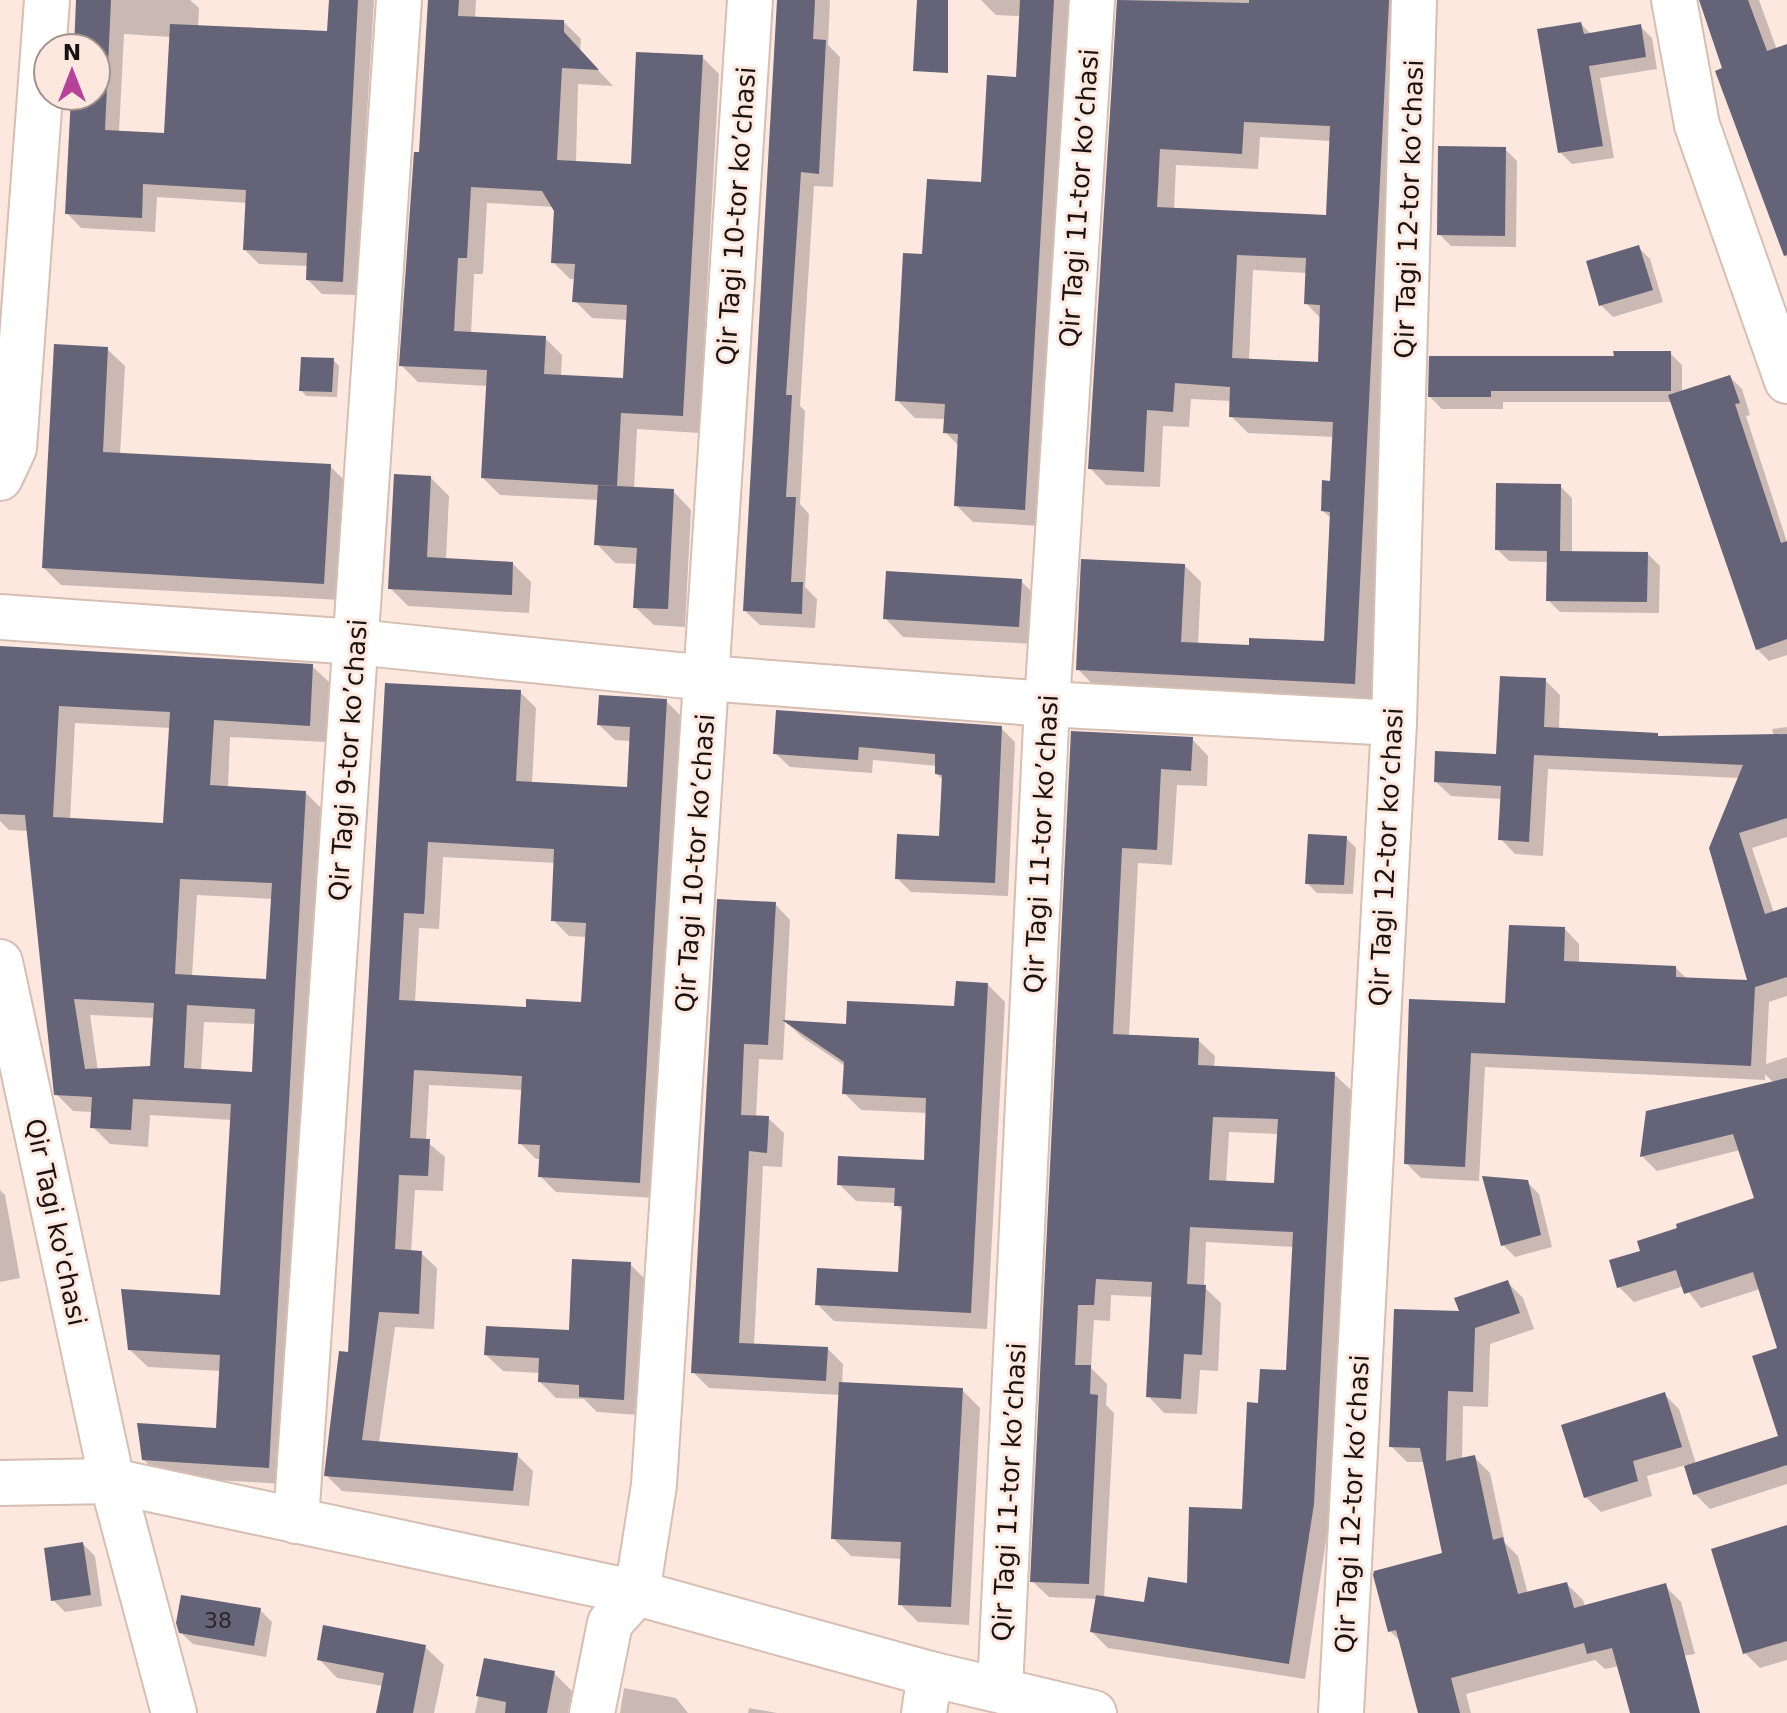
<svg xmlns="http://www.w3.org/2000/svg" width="1787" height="1713" viewBox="0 0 1787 1713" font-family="'DejaVu Sans',sans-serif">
  <rect width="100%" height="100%" fill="#fde8df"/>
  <g fill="#0003" fill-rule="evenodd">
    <path d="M78,0h112l9,8 -1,19 131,6 2,-33h43l-18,295 -34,-1 -14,-14 1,-14 -50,-2 -14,-14 3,-47 -91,-6 -2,35 -74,-4 -14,-15 6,-117h23v-48h-20zM124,34l47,3 -5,98 -47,-3z"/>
    <path d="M430,0h46l-1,18 89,4 17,17 -1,12 33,35 -35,-2 -2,79 56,3 70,-109 17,17 -20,359 -62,-4 -3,60 39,2 18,19 -6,117 -31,-2 -19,-18 3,-43 -23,-1 -18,-19 2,-44 -99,-5 -17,-17 5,-92 -70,-4 -17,-17 20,-211zM487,203l67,4 -1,55 17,17h6l-1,22 17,17 36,2 -3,60 -64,-3 1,-22 -17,-17 -74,-4 3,-60h9z"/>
    <path d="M779,0h51l-2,45 12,12 -7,130 -19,-1 -14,220 5,5 -5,93 9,10 -4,73 12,12 -2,29 -55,-3 -15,-14z"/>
    <path d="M981,0h90l-29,526 -69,-4 -17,-17 3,-59 -14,-14 1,-13 -31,-1 -18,-18 27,-144 59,-72 34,-105 4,-63 -25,-1z"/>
    <path d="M1117,0h290l-36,699 -277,-13 -16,-17 106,-104 17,17 -3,63 53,2 75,-4 6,-124 -9,-8 9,-28 2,-46 -86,-4 -17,-17 1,-15 -41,-2 -2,28 -26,-1 -3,61 -54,-2 -16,-17zM1260,137l71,4 -3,76 -154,-7 2,-45 82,4zM1253,270l54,3 -1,30 16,17 -2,44 -71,-4z"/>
    <path d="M1702,0h57l18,50 10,-4v212l-70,-186 8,-3z"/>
    <path d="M1581,24l11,11 48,-9 12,12 5,31 -57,9 14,80 -42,6 -12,-12z"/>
    <path d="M1505,149l12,12 -1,86 -65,-1 -12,-12z"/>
    <path d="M1638,247l12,12 13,43 -50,15 -12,-12z"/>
    <path d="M107,349l18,17 -5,89 210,11 17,17 -6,117 -280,-15 -17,-17z"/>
    <path d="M1670,353l12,12v27l48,-15 12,12 8,26 -4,1 41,126v113l-18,6 -12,-12 -84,-247h-170v7h-61l-12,-12 187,-39z"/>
    <path d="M333,360l6,6 -2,31 -31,-1 -5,-6z"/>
    <path d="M431,478l18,18 -3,64 67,4 18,18 -2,31 -121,-7 -18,-18z"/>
    <path d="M1560,486l12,12v55l76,1 12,12 -1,47 -99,-1 -12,-12 1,-38 -40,-1 -12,-12z"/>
    <path d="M1021,581l18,18 -3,45 -133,-7 -18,-19z"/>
    <path d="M0,666h312l18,17 -4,59 -96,-5 -2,51 78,5 17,17 -38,674 -124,-7 -18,-18 74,-29 4,-59 -73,-4 -18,-17 92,-53 10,-177 -82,-5 -2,32 -38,-3 -17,-17v-15l-20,-1 -17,-17 -28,-263 -19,-1 -9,-9zM75,723l96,5 -6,98 -95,-6zM197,895l76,4 -5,82 -76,-5zM90,1015l65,3 -3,50 -54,3zM204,1022l52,2 -2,50 -53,-3z"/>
    <path d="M1545,680l15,15 -1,35 98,5 4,3 113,-1 -2,-8 15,-2v110l-35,11 22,65 13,-4v87l-18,6 -3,62 21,-7v427l-77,25 -15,-15 -9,-29 -39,11 5,20 -51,16 -15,-15 78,-103 15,15 17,55 85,-27 -1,-88 -20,-60 -59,19 -17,-22 -50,16 -15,-15 24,-35 113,-52 -16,-50 -83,21 -15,-15 132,-73 -9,-9v6l-280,-13 -6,114 -58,-3 -15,-15 5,-162 96,4 58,-76 14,15v19l97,5 12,12 61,2 -38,-134 29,-70 -192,-9 -5,87 -28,-2 -14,-15 1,-40 -51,-3 -15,-14 62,-26z"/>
    <path d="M387,685l133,7 16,16 -4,76 97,5 2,-48 -16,-1 -16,-15 67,-24 16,16 -26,481 -100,-6 -16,-16 1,-17h-5l-16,-16 3,-53 -94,-5 -3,56 19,16 -2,34 -28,-1 -4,62 10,1 16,15 -3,61 -39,-2 -16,116 138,12 16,16 -4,35 -187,-15 -16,-16 24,-121zM443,857l113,6 -3,57 16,16 18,1 -4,67 -55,5 -113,-6 4,-75 20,1z"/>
    <path d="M1001,728l14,14 -7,154 -97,-4 -14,-14 44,-40 2,-58 -6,-6v-8l-64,-6 -1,13 -82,-6 -15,-14z"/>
    <path d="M1073,734l119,5 16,17 -1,30 -30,-1 -5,80 -34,-2 -9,173 69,4 17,16 -1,12 120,6 17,16 -22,431 -24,158 -197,-31 -16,-16 5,-33 -48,-2 -17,-16zM1229,1132l50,2 -3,51 -50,-2zM1206,1242l88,5 -6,125 -28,33 -16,106 -56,74 -42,20 -42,-7 10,-185 -8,-8 1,-21 -16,-16 3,-48 16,1 1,-26 42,2 -5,99 16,17 33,1 3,-44 18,1 3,-68 -17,-16z"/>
    <path d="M1346,838l10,10 -3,46 -36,-1 -10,-10z"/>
    <path d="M719,902l56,2 15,16 -7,140 -24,-1 -3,58 12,1 16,15 -2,34 -19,-1 -9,179 74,4 15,15 -1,20 120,6 18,18 -11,217 -51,-3 -18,-18 2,-45 -51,-3 -18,-18 7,-143 -131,-7 -16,-16z"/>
    <path d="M988,985l17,17 -18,327 -153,-8 -17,-17 83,-30 3,-61 -7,-10 -40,-2 -17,-17 87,-21 2,-50 -67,-3 -17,-17 1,-27 -43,-29 -15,-14 60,3 109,-18z"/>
    <path d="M1527,1182l12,12 13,53 -37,10 -12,-12z"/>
    <path d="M0,1190l5,5 15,83 -20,4z"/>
    <path d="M630,1264l16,16 -7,135 -42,-3 -13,-13 -28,-1 -16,-16v-9l-37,-2 -17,-16 85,-23z"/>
    <path d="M1507,1282l16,16 11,31 -44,15 -2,63 -25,-1 -1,54 12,-3 16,16 15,70 13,13 10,38 39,-10 16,16 2,7 80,-21 16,16 14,52 -13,2 -1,57h-49l-13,-47 -14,3 -10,-9 -129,34 5,19h-51l-18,-70 -12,-12 55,-76 -20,-93h-18l-16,-16 71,-133z"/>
    <path d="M1787,1527v133l-27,8 -15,-15z"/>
    <path d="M83,1544l12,12 7,50 -37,6 -12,-12z"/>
    <path d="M260,1610l12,12 -6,35 -73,-13 -13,-12z"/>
    <path d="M425,1647l19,18 -10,48h-56l5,-27 -46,-8 -18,-19z"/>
    <path d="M486,1660l68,13 18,18 -4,22h-93z"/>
    <path d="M624,1688l52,10 12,15h-68z"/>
    <path d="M749,1708l28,5h-29z"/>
  </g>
  <g fill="#656378" fill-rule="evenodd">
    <path d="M76,0h35l-6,130 59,3 6,-109 157,7 2,-31h29l-15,282 -37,-2 1,-27 -64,-3 3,-60 -103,-6 -1,34 -77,-4 6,-118h25v-48h-22z"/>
    <path d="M428,0h31l-1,16 106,4v12l35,38 -37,-2 -5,92 74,4 5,-112 67,3 -20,361 -62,-3 -4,73 -136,-8 6,-108 -88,-4 15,-214h5zM471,187l71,4 12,20 -3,52 24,1 -3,38 55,3 -4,73 -79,-4 2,-38 -92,-5 4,-73h9z"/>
    <path d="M777,0h38l-2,39 13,1 -7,134 -18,-2 -15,223h6l-6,102h10l-5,85h12l-1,32 -59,-3z"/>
    <path d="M917,0h31v73l-35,-2z"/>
    <path d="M1020,0h34l-29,510 -71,-4 4,-72 -15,-1 2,-29 -50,-3 8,-148 19,1 5,-75 54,3 6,-107 29,2z"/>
    <path d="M1117,0l132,3v-3h140l-34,684 -279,-14 5,-111 104,5 -4,78 68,3v-7l75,3 6,-129 -9,-1 1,-31 8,1 3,-59 -104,-5 1,-30 -55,-4 -2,29 -26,-2 -3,62 -56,-3zM1244,122l86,4 -4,89 -169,-8 3,-58 82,5zM1237,255l69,3 -2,46 16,1 -2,57 -86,-4z"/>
    <path d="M1699,0h49l19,51 20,-7v211l-3,1 -69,-185 7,-3z"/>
    <path d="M1581,22l3,12 57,-10 5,33 -57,9 14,80 -45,7 -21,-124z"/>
    <path d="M1438,146l68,1 -1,89 -68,-1z"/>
    <path d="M1639,245l14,45 -54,16 -13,-45z"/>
    <path d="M54,344l54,3 -5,105 228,12 -7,120 -282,-16z"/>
    <path d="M1613,351h58v40h-180v6h-63l1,-41h185z"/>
    <path d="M301,357l33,1 -2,34 -33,-1z"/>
    <path d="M1730,375l10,28 -5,1 46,139 6,-2v98l-31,11 -88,-255z"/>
    <path d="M394,474l37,2 -4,81 86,5 -1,33 -124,-6z"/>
    <path d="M1496,483l65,1 -1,67 88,1 -1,50 -101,-1 1,-50 -52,-1z"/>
    <path d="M598,485l76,4 -6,120 -35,-1 4,-60 -43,-3z"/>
    <path d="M886,571l136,8 -3,48 -136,-8z"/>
    <path d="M0,646l313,18 -3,62 -96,-6 -4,65 96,6 -37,677 -127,-8 -5,-37 79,5 4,-73 -92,-5 -7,-61 99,6 11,-191 -98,-5 -2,31 -41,-2 2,-31 -38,-2 -29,-280 -25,-1zM59,706l111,6 -7,111 -110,-6zM180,879l92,4 -6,96 -91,-5zM74,999l80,4 -4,63 -65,3zM187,1005l68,4 -3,63 -68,-4z"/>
    <path d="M1500,676l46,2 -2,49 114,6v3l129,-2v84l-48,15 26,81 22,-7v70l-32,10 -4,79 -280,-13 -6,114 -61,-3 5,-165 96,4 4,-78 56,2 -1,34 112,5v11l71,3 -38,-132 34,-83 -209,-10 -5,87 -31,-2 3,-54 -67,-4 1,-31 61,3z"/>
    <path d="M385,683l136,7 -5,91 111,6 3,-60 -33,-2 2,-30 68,4 -27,484 -102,-6 2,-32 -22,-1 4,-68 -108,-6 -4,68 20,1 -2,37 -29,-1 -4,74 27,2 -3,63 -40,-2 -17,128 156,13 -5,38 -189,-15 15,-125 9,1zM428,842l126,7 -3,72 35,2 -5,79 -55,-3v8l-127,-7 5,-87 20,1z"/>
    <path d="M776,710l226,16 -7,157 -100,-4 2,-45 42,2 3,-61 -7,-1v-20l-76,-7 -1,13 -85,-6z"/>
    <path d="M1071,731l122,6 -2,34 -30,-2 -4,81 -35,-2 -9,186 86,4 -1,27 137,7 -21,432 -25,160 -199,-32 6,-37 48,7 4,-25 39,6 2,-76 53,2 5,-107 11,1 2,-34 26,1 7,-138 -103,-5 -3,57 19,1 -4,70 -18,-1 -3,45 -35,-2 6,-115 -56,-3 -2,26h-16l-3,60h16l-1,29 8,1 -9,189 -59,-2zM1213,1117l65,2 -4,64 -65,-3z"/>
    <path d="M1308,834l39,2 -3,49 -39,-1z"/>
    <path d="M717,899l59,3 -8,143 -24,-1 -3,71 28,1 -2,37 -18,-2 -10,192 89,4 -2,34 -135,-8z"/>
    <path d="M956,981l32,2 -17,330 -156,-8 2,-37 81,4 4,-66h-8l1,-18 -58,-3 1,-29 86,4 2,-62 -84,-4 2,-32 -62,-42 64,4 1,-23 107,5z"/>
    <path d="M1787,1078v387l-94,30 -9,-29 94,-30 -26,-80 25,-8 -24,-76 -69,22 -8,-24 -59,18 -8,-28 31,-9 -3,-10 40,-13 -1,-4 78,-26 -21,-64 -93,23 6,-46z"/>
    <path d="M1482,1176l46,4 13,55 -40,11z"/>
    <path d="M572,1259l59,3 -7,138 -45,-3v-12l-41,-3 1,-24 -55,-3 2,-29 83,4z"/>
    <path d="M1508,1280l12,33 -45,15 -2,64 -25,-1 -2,70 29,-6 18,85 10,-3 15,57 49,-12 7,26 92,-25 34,130h-70l-18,-65 -25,6 -3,-11 -133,35 9,35h-42l-22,-83 -8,2 -15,-57 1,-4 68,-18 -22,-105 -31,-1 5,-138 65,2 -5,-13z"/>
    <path d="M839,1382l124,6 -12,219 -53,-2 3,-63 -70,-3z"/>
    <path d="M1665,1392l17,55 -49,14 5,20 -54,17 -23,-73z"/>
    <path d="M1787,1525v116l-44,13 -32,-105z"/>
    <path d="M83,1542l8,53 -40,6 -7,-53z"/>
    <path d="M181,1595l80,13 -7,38 -75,-13 -3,-10z"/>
    <path d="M323,1625l103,20 -13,68h-37l8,-40 -67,-13z"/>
    <path d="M484,1658l71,13 -8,42h-42l1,-11 -30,-6z"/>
  </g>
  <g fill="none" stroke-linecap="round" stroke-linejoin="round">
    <defs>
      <g id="minor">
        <path d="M1674,0l23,125 90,256"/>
        <path d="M0,478l14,-30 33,-448"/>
        <path d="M0,617l356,25 351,36 340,26 347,19"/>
        <path d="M0,962l112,519 62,232"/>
        <path d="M0,1483l112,-2 525,112 293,81 164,39"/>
        <path d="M296,1521l103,-1521"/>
        <path d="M1000,1689l47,-985 45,-704"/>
        <path d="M592,1713l18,-90 27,-30 17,-108 96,-1485"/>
        <path d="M924,1713l6,-39"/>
        <path d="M1341,1713l53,-990 20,-723"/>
      </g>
    </defs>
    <use href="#minor" stroke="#d7beb3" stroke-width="48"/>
    <use href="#minor" stroke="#fff" stroke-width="44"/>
  </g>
  <g text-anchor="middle" stroke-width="6" stroke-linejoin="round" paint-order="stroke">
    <g font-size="22" fill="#2d2628">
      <text x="218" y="1628">38</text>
    </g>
    <g font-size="26" fill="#1a120e" stroke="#fde8df">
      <text transform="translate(1079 198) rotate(-86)" y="9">Qir Tagi 11-tor koʼchasi</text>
      <text transform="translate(1409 209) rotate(-88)" y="9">Qir Tagi 12-tor koʼchasi</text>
      <text transform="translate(736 216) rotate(-86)" y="9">Qir Tagi 10-tor koʼchasi</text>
      <text transform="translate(348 760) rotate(-86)" y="9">Qir Tagi 9-tor koʼchasi</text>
      <text transform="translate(1041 844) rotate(-87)" y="9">Qir Tagi 11-tor koʼchasi</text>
      <text transform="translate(1386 857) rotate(-87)" y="9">Qir Tagi 12-tor koʼchasi</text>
      <text transform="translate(695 863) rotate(-86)" y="9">Qir Tagi 10-tor koʼchasi</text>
      <text transform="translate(56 1222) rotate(78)" y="9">Qir Tagi ko'chasi</text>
      <text transform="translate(1009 1492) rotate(-87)" y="9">Qir Tagi 11-tor koʼchasi</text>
      <text transform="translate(1352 1504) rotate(-87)" y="9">Qir Tagi 12-tor koʼchasi</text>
    </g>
  </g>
  <g transform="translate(72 72)"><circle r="38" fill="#fde8df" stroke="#a2928b" stroke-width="2"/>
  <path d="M0-6L14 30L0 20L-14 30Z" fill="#b6429a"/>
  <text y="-12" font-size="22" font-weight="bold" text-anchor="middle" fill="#1a120e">N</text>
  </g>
</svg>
